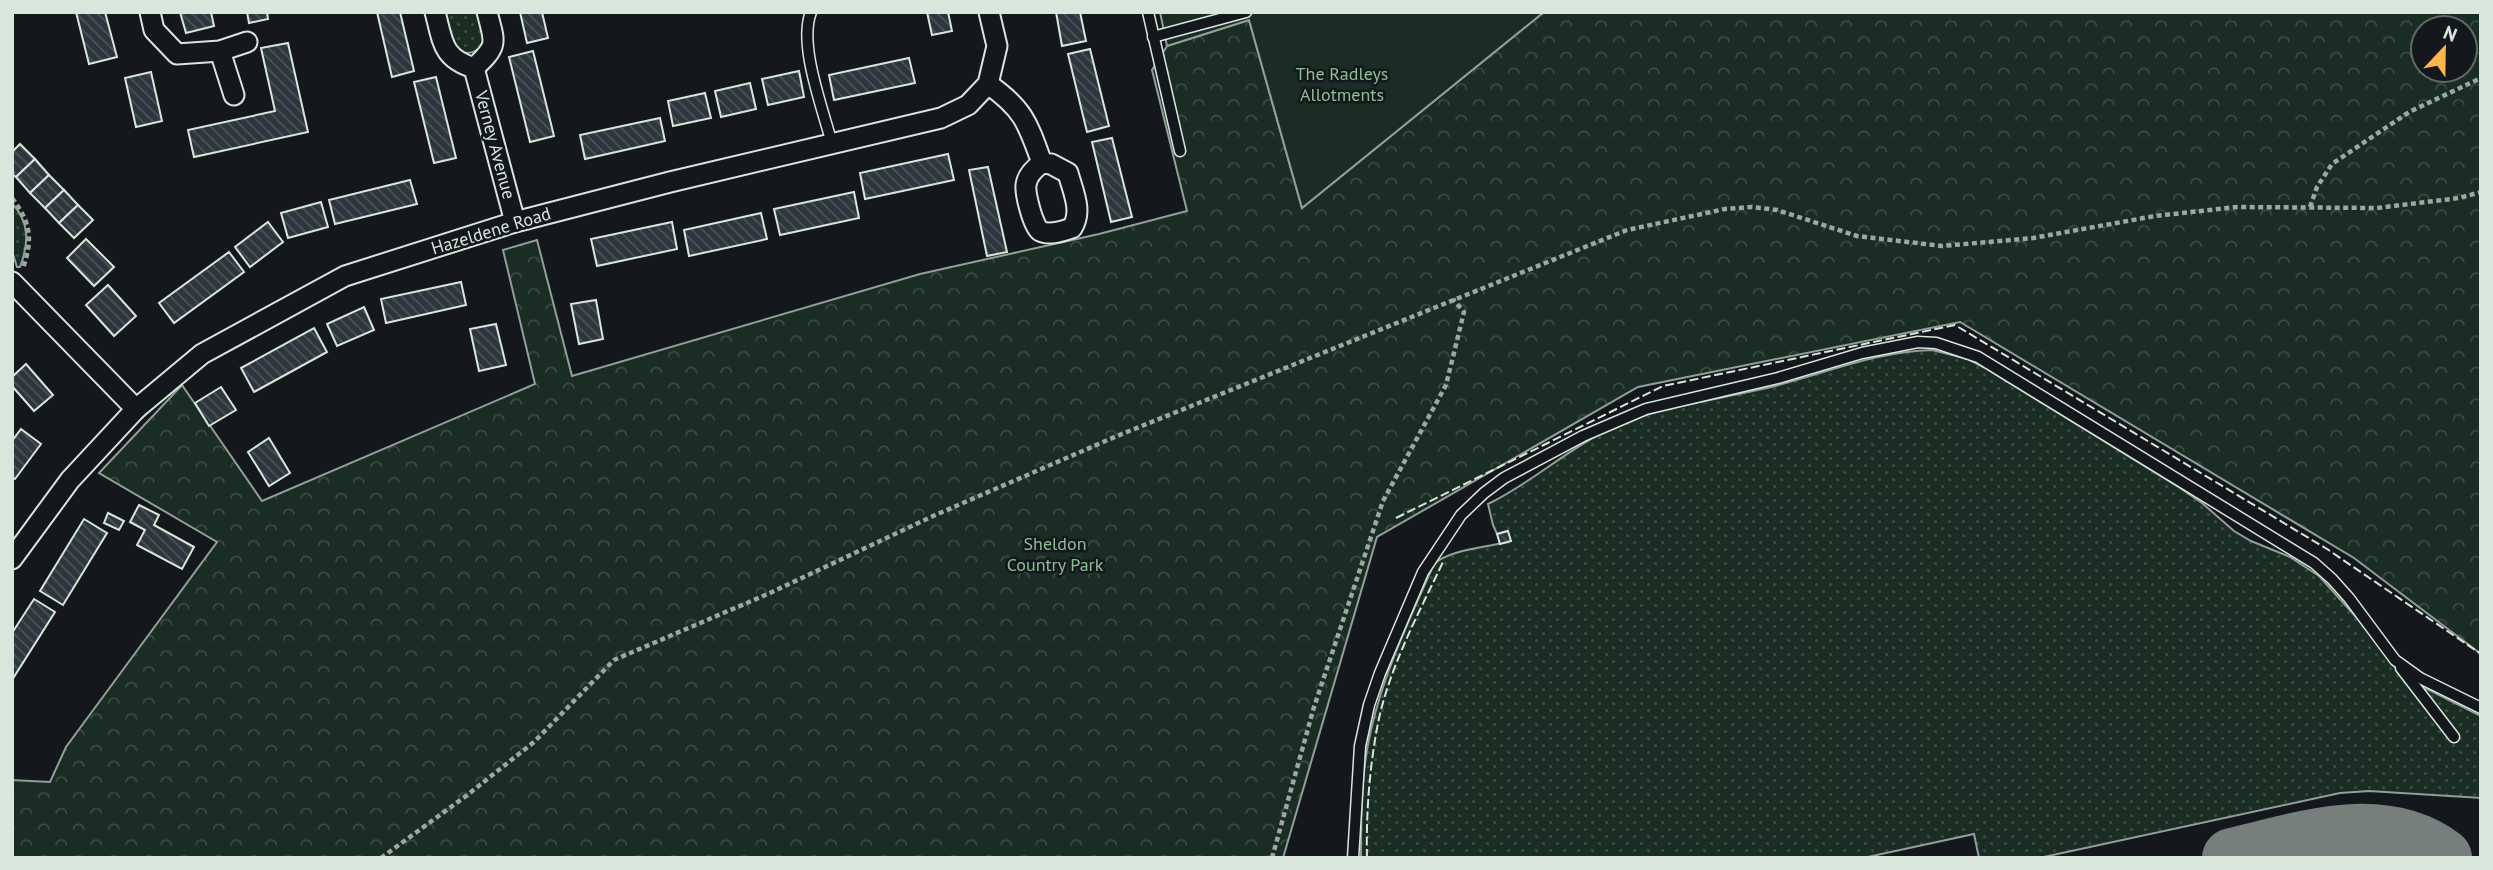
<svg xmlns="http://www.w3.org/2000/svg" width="2493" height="870" viewBox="0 0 2493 870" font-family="'PT Sans',sans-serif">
  <defs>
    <pattern id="grass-dots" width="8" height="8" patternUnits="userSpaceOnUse" patternTransform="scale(1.75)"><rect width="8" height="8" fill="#1a2d24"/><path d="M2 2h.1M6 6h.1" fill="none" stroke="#3b4b43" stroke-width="1.8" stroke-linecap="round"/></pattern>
    <pattern id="park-crowns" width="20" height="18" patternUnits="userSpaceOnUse" patternTransform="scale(1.75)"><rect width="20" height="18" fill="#1a2d24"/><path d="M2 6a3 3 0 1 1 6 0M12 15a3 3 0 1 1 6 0" fill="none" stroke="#3b4b43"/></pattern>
    <pattern id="building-back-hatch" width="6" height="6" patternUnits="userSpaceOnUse" patternTransform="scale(1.75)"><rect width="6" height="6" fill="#2c363c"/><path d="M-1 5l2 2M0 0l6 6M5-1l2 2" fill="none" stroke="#4a5358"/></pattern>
  </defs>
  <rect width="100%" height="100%" fill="#14181c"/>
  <g fill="url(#grass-dots)" stroke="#939e99" stroke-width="2">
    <path d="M444,12h37l5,28c-12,17 -21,16 -37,4z"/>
    <path d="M12,203c18,20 17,40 8,64h-3l-5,-16z"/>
    <path d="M1932,350l36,9 17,9 195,120 22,15 32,28 17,10 39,16 29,19 38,42 46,59 78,39v82l-112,-7 -29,2 -301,65h-60l-5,-24 -111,24h-502c0,-43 0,-86 10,-128 13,-58 39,-112 63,-166 17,-15 53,-16 76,-23l-3,-10 -10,3 -4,-9 -5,-21c44,-21 79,-55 123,-76 45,-21 110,-29 160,-41 53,-13 106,-36 161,-37z"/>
  </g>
  <path fill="url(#park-crowns)" stroke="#939e99" stroke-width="2" fill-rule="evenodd" d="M1544,12h937v642l-127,-96 -394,-236 -322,65 -261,150 -94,321h-1271v-78l38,2 16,-35 151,-205 -118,-69 83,-88 80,116 273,-117 -32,-134 34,-10 35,136 348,-102 179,-40 88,-23 -35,-141 15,-24 82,-26 53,188zM2423,28h42v42h-42z"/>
  <path fill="#1a2d24" stroke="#939e99" stroke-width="2" d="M1160,12h384l-242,196 -53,-188 -82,26z"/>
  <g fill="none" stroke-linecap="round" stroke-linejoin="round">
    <path stroke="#767f7c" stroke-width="60" d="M2232,858c67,-15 148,-46 210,0"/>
  </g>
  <g fill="url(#building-back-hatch)" stroke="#d8e6dc" stroke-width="2">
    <path d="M76,12h29l12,45 -28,7z"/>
    <path d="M180,12h31l3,14 -28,7z"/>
    <path d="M247,12h20l1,7 -19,4z"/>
    <path d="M377,12h23l14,59 -22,6z"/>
    <path d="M520,12h22l6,26 -21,5z"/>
    <path d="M927,12h21l4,19 -20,4z"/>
    <path d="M1056,12h24l6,29 -24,5z"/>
    <path d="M288,43l20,89 -114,25 -6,-27 87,-19 -14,-63z"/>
    <path d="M1090,49l19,77 -22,6 -19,-78z"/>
    <path d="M533,51l21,85 -24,6 -21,-85z"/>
    <path d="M909,58l6,25 -81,17 -5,-25z"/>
    <path d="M799,71l5,26 -36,8 -6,-26z"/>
    <path d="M151,72l11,49 -26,6 -11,-49z"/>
    <path d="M436,77l20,81 -22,5 -20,-81z"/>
    <path d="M750,83l6,26 -35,8 -6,-26z"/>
    <path d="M705,93l6,25 -38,8 -5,-25z"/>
    <path d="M660,118l5,23 -80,18 -5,-24z"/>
    <path d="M1112,138l20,79 -21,5 -19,-80z"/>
    <path d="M20,144l15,15 -19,18 -4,-3v-22z"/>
    <path d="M948,154l6,26 -89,19 -5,-26z"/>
    <path d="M35,159l14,16 -19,18 -14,-16z"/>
    <path d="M988,167l19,85 -20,4 -18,-86z"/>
    <path d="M49,175l15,15 -19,18 -15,-15z"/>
    <path d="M410,180l7,24 -82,20 -6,-24z"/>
    <path d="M64,190l14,15 -19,18 -14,-15z"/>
    <path d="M854,192l5,26 -79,17 -6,-26z"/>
    <path d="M321,202l7,25 -40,11 -7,-25z"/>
    <path d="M78,205l15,15 -19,18 -15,-15z"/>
    <path d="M761,213l6,26 -78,17 -5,-26z"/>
    <path d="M268,222l15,20 -33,25 -15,-20z"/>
    <path d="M672,222l5,27 -80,17 -6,-27z"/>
    <path d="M86,239l28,28 -20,19 -27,-28z"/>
    <path d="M229,252l15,20 -70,51 -15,-20z"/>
    <path d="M461,282l5,23 -80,18 -5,-24z"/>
    <path d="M108,285l28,31 -22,20 -28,-31z"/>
    <path d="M596,300l7,39 -24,5 -8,-40z"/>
    <path d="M364,307l10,23 -37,16 -10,-22z"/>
    <path d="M496,324l10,41 -27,6 -9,-42z"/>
    <path d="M314,328l13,24 -73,40 -13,-24z"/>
    <path d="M26,364l27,31 -19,16 -22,-25v-9z"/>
    <path d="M221,387l15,23 -27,16 -14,-23z"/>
    <path d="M21,429l20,15 -26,35 -3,-2v-36z"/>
    <path d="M269,438l21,35 -21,13 -21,-34z"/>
    <path d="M139,505l20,10 -5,10 40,22 -12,22 -45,-24 8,-15 -15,-8z"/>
    <path d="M108,513l16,8 -5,9 -15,-7z"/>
    <path d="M84,519l23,14 -44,72 -23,-14z"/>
    <path d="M1508,531l3,10 -11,3 -3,-10z"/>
    <path d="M34,599l21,13 -43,68v-47z"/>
  </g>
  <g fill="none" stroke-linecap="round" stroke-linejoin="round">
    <defs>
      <g id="lane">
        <path d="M811,12c-13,33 12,97 21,132"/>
        <path d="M1148,12l32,139"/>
        <path d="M1153,37l93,-25"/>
        <path d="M2401,668l53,69"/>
        <path d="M1353,858l7,-112 9,-41 11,-32 43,-101 38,-57 23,-22 20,-15 79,-42 63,-27 132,-31 84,-25 56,-11 18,1 42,14 336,206 18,16 17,19 46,62 25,18 61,30"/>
      </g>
      <g id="street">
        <path d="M150,12l4,18 23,24 43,-3 27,-9"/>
        <path d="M435,12c8,30 7,46 39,56l41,154"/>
        <path d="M220,51l14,44"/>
        <path d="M474,68c25,-23 21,-25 13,-56"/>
        <path d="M988,84c36,25 40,40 54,79l9,1 17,9c5,19 15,38 4,55 -10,3 -22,8 -32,3 -7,-5 -15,-37 -14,-46 1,-9 9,-17 16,-22"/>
        <path d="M12,282l124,127"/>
        <path d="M12,559l58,-79 66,-71 66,-55 143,-78 170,-54 155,-40 271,-64 27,-13 20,-21 9,-38 -8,-34"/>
      </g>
    </defs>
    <use href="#lane" stroke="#d8e6dc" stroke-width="13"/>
    <use href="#street" stroke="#d8e6dc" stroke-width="23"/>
    <g stroke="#9da8a2" stroke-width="4.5" stroke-dasharray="5 3.5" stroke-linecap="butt">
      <path d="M12,198c19,25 21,41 11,70"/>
      <path d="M2310,207l7,-20 15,-23 77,-52 72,-34"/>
      <path d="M381,858l85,-62 68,-54 80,-82 156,-67 163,-77 184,-80 510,-206 98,-21 27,-2 25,3 80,26 85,10 91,-8 122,-22 82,-9 140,1 82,-10 22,-6"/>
      <path d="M1272,858l42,-151 69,-206 63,-116 18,-73 -11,-13"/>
    </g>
    <use href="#lane" stroke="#14181c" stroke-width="10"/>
    <use href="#street" stroke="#14181c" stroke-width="19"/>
    <g stroke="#d8e6dc" stroke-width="2" stroke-dasharray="9 3.5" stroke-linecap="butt">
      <path d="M1396,518l267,-132 292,-61 372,224 154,105"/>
      <path d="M1367,858c-1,-41 2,-84 9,-124 10,-61 41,-117 67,-172"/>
    </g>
  </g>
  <g text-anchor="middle" stroke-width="5" stroke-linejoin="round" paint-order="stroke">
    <g font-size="18" fill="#8ac095" stroke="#14181c">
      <text x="1342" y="80">The Radleys<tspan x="1342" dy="21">Allotments</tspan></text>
      <text x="1055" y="550">Sheldon<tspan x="1055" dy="21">Country Park</tspan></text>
    </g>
    <g font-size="18" fill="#d8e6dc" stroke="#14181c">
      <text transform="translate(495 145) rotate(75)" y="6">Verney Avenue</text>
      <text transform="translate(491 231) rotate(-17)" y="6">Hazeldene Road</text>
    </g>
  </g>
  <rect width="2493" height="870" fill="none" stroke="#d8e6dc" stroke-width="28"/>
  <g transform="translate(2444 49) rotate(22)"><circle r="33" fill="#14181c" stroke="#626a69" stroke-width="2"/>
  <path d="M0-5L12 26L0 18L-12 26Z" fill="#ffb74d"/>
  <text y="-10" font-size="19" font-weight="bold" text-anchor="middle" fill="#d8e6dc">N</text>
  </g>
</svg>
